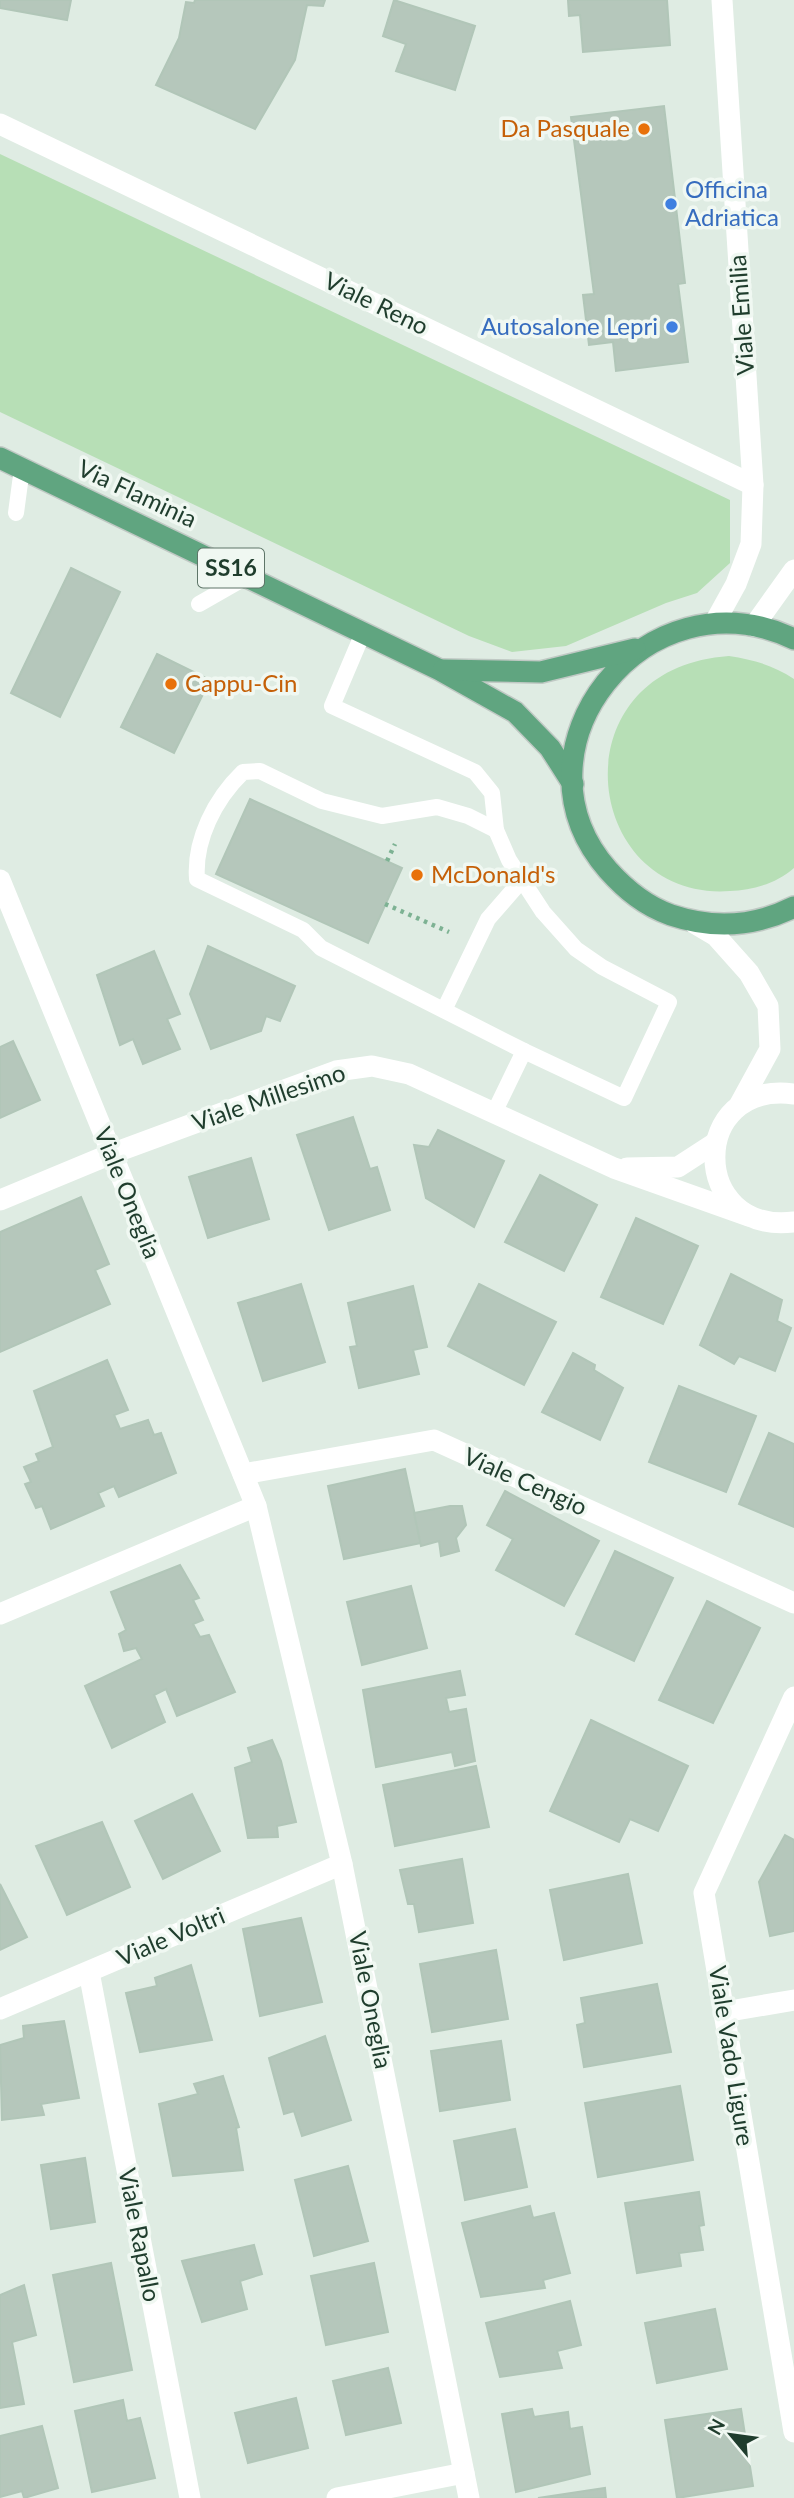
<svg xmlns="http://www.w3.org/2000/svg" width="794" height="2498" viewBox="0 0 794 2498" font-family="Lato,sans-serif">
  <rect width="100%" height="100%" fill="#dfece3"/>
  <g fill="#b7dfb6">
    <path d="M0,154l730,346v63l-33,30 -31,10 -100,43 -54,6 -43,-16 -469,-224z"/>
    <path d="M729,656c25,4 44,9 65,23v189c-18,16 -42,22 -64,23 -149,11 -176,-223 -1,-235z"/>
  </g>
  <g fill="#b5c7bb" stroke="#b1c6b8" stroke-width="2">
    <path d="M0,0h71l-4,20 -67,-12z"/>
    <path d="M195,0h130l-2,6 -16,-1 -12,55 -40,69 -99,-44 23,-47 7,-36 8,1z"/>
    <path d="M394,0l81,26 -20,64 -59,-19 10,-27 -23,-8z"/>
    <path d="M568,0h99l3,45 -87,7 -3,-37 -11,1z"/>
    <path d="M664,106l21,177 -7,1 10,78 -72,9 -3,-29 -24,3 -6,-50 11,-1 -23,-177z"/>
    <path d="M71,568l49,24 -60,125 -49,-24z"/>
    <path d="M157,654l53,26 -36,73 -53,-26z"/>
    <path d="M250,799l152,69 -34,75 -152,-69z"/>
    <path d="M208,946l87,40 -15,35 -14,-5 -5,15 -50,18 -21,-55z"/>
    <path d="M154,951l26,63 -13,5 13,30 -37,15 -10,-25 -13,6 -23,-70z"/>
    <path d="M13,1041l27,59 -40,18v-71z"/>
    <path d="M353,1117l17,52 7,-2 13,43 -61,20 -32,-95z"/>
    <path d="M438,1130l66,31 -30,66 -48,-29 -12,-53 15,2z"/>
    <path d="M251,1158l18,61 -61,19 -19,-61z"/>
    <path d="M540,1175l57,30 -33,66 -59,-29z"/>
    <path d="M81,1197l28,67 -14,6 15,34 -110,48v-120z"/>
    <path d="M636,1218l62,28 -35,78 -62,-27z"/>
    <path d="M731,1274l51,26 -5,21 14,7 -16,43 -36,-15 -5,8 -34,-19z"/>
    <path d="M301,1284l24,78 -62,19 -25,-78z"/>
    <path d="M479,1284l77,38 -32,63 -76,-39z"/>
    <path d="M413,1286l14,61 -14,3 6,24 -60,14 -9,-41 7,-1 -9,-43z"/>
    <path d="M573,1353l22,12 -1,5 29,18 -23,52 -58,-28z"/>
    <path d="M107,1360l21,50 -14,5 6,14 28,-9 6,15 7,-2 15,40 -57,24 -5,-11 -16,7 6,13 -53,23 -9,-23 -6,2 -11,-24 6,-2 -7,-15 15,-6 -3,-7 17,-7 -19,-56z"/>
    <path d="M679,1386l77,30 -30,76 -77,-30z"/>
    <path d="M769,1433l25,11v83l-55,-23z"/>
    <path d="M405,1469l16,74 -77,16 -16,-73z"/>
    <path d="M505,1491l94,50 -35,65 -68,-36 17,-31 -26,-14z"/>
    <path d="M450,1506h12l4,19 -10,13 3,13 -18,5 -2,-15 -18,5 -7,-33z"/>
    <path d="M615,1551l58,27 -39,83 -58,-27z"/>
    <path d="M180,1565l19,33 -6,2 10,20 -10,4 7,13 9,-2 26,57 -58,24 -11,-27 -12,6 11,27 -53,26 -27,-62 57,-27 -6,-11 -12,3 -5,-17 7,-4 -15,-38z"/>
    <path d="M411,1586l16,62 -65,17 -15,-63z"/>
    <path d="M707,1601l53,27 -47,95 -54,-23z"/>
    <path d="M460,1671l5,24 -19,3 3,14 17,-3 9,52 -20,5 -3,-14 -76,15 -13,-77z"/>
    <path d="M591,1720l97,46 -30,65 -28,-12 -11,23 -69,-31z"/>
    <path d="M272,1740l9,21 15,61 -19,4 1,11 -30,1 -13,-70 17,-6 -4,-14z"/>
    <path d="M476,1766l13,61 -94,19 -12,-61z"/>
    <path d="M192,1794l28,57 -57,28 -28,-58z"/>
    <path d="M102,1822l28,65 -63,28 -31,-69z"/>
    <path d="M785,1835l9,5v91l-24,5 -11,-54z"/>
    <path d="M462,1859l11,64 -54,9 -5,-28h-6l-8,-34z"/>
    <path d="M628,1874l14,69 -78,17 -14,-70z"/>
    <path d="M0,1884l27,53 -27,13z"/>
    <path d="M301,1918l21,84 -62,14 -17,-87z"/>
    <path d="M496,1950l12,69 -76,13 -12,-68z"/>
    <path d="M191,1965l21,75 -72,12 -14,-59 31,-7 -2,-8z"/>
    <path d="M657,1984l14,68 -87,15 -7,-42 8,-2 -4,-25z"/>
    <path d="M64,2021l15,77 -38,6 3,11 -42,5 -2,-75 24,-7 -1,-12z"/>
    <path d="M325,2036l26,84 -49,16 -8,-25 -10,3 -15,-56z"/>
    <path d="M501,2041l9,59 -70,11 -9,-60z"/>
    <path d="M223,2076l16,51 -3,1 7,42 -70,6 -14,-72 39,-10 -4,-10z"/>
    <path d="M680,2086l13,74 -95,17 -13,-74z"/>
    <path d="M515,2129l12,58 -62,13 -11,-59z"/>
    <path d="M85,2158l10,64 -44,7 -10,-64z"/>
    <path d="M348,2166l20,75 -54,15 -19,-76z"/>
    <path d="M699,2192l5,33 -5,1 4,24 -24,3 2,13 -44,7 -12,-70z"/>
    <path d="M530,2206l3,12 21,-5 16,60 -27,7 2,8 -64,9 -19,-74z"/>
    <path d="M254,2245l8,29 -22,7 7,28 -45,13 -20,-61z"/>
    <path d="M111,2263l21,107 -58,12 -21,-107z"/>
    <path d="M374,2263l14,69 -62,13 -15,-69z"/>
    <path d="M24,2285l12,50 -24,7 12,62 -24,4v-113z"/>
    <path d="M570,2301l11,44 -24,6 5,17 -62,9 -14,-54z"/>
    <path d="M715,2309l12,60 -70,14 -12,-60z"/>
    <path d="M388,2368l13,55 -55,12 -13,-54z"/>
    <path d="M296,2398l12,50 -60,15 -13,-50z"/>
    <path d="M123,2400l4,21 13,-3 15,60 -63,14 -17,-81z"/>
    <path d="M532,2409l2,8 34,-5 2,17 12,-2 8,47 -74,18 -14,-78z"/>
    <path d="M741,2409l12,77 -76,12 -12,-78z"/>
    <path d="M42,2426l16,62 -34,10 -2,-7 -22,6v-61z"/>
    <path d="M605,2488l1,10h-68z"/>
  </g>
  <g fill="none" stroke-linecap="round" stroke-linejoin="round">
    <defs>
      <g id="primary">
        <path d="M0,458l440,212 75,42 35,36 23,36"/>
        <path d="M794,639c-149,-71 -291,111 -186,231 18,20 37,36 63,45 42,14 83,12 123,-8"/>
        <path d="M443,670l98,2 94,-23"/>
      </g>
    </defs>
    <use href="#primary" stroke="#c0c9c4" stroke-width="24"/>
    <g stroke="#7db293" stroke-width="4.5" stroke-dasharray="3.5 5" stroke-linecap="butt">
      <path d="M387,861l8,-17"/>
      <path d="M385,904l64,28"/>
    </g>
    <g stroke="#fff" stroke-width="16">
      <path d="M16,513l6,-45"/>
      <path d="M199,604l49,-28"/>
      <path d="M363,633l-31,73 143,66 17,21 4,37 13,30 34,52 33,37 26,18 67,35 -45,96 -100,-47 -30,62"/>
      <path d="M496,830l-28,-14 -31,-9 -55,9 -60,-15 -62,-30 -17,1c-28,27 -49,68 -46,107l106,51 18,18 203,103"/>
      <path d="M444,1010l44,-91 34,-39"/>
    </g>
    <g stroke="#fff" stroke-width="21">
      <path d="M0,124l753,361"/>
      <path d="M715,622l21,-38 15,-40 2,-59 -31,-485"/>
      <path d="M0,880l256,626 86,358 127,634"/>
      <path d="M694,923l22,13 33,37 19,33 2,43 -30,55"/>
      <path d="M794,1094c-106,-14 -105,141 0,128"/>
      <path d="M627,1168l51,-1 37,-24"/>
      <path d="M0,1200l111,-46 225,-83 36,-5 37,8 205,94 135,48"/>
      <path d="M243,1474l191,-34 360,163"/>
      <path d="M0,1614l256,-108"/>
      <path d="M794,1697l-90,196 90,539"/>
      <path d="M89,1972l101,526"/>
      <path d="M0,2009l342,-145"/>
      <path d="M724,2012l70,-12"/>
      <path d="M337,2498l127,-25"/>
    </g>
    <path stroke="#fff" stroke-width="21" d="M754,626l40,-56"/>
    <use href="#primary" stroke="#60a580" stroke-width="21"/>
  </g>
  <g fill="#e8710a" stroke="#f0f8f2" stroke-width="2.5">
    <circle cx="644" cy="129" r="7"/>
    <circle cx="171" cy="684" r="7"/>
    <circle cx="417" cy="875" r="7"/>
  </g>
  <g fill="#3f7fe0" stroke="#f0f8f2" stroke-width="2.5">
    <circle cx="671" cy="204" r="7"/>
    <circle cx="672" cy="327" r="7"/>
  </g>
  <g text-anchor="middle" stroke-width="7" stroke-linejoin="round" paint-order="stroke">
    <rect fill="#f0f8f2" stroke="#5e7568" stroke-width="2" x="198" y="548.5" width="66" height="39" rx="5"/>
    <g font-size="23" font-weight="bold" fill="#1f3d2d">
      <text x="231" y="576">SS16</text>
    </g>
    <g font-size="24" fill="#c56008" stroke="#f0f8f2" text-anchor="start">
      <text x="630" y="137" text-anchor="end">Da Pasquale</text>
      <text x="185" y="692">Cappu-Cin</text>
      <text x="431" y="883">McDonald's</text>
    </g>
    <g font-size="24" fill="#366cbe" stroke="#f0f8f2" text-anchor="start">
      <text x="685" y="198">Officina<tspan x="685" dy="28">Adriatica</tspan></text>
      <text x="658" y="335" text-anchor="end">Autosalone Lepri</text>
    </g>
    <g font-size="24" fill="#1f3d2d" stroke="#f0f8f2">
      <text transform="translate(376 304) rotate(26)" y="8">Viale Reno</text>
      <text transform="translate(742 315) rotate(-94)" y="8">Viale Emilia</text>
      <text transform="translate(137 494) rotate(25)" y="8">Via Flaminia</text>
      <text transform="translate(269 1098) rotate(-19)" y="8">Viale Millesimo</text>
      <text transform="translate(127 1193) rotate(68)" y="8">Viale Oneglia</text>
      <text transform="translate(525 1482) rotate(24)" y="8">Viale Cengio</text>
      <text transform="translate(171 1937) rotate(-23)" y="8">Viale Voltri</text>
      <text transform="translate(370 2000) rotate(79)" y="8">Viale Oneglia</text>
      <text transform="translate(731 2056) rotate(81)" y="8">Viale Vado Ligure</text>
      <text transform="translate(139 2235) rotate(79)" y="8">Viale Rapallo</text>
    </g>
  </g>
  <g transform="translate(731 2435) rotate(299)" stroke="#f0f8f2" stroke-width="5" paint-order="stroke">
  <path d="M0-5L12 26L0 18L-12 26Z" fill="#1f3d2d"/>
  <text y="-10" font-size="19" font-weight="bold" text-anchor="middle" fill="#1f3d2d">N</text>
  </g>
</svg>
